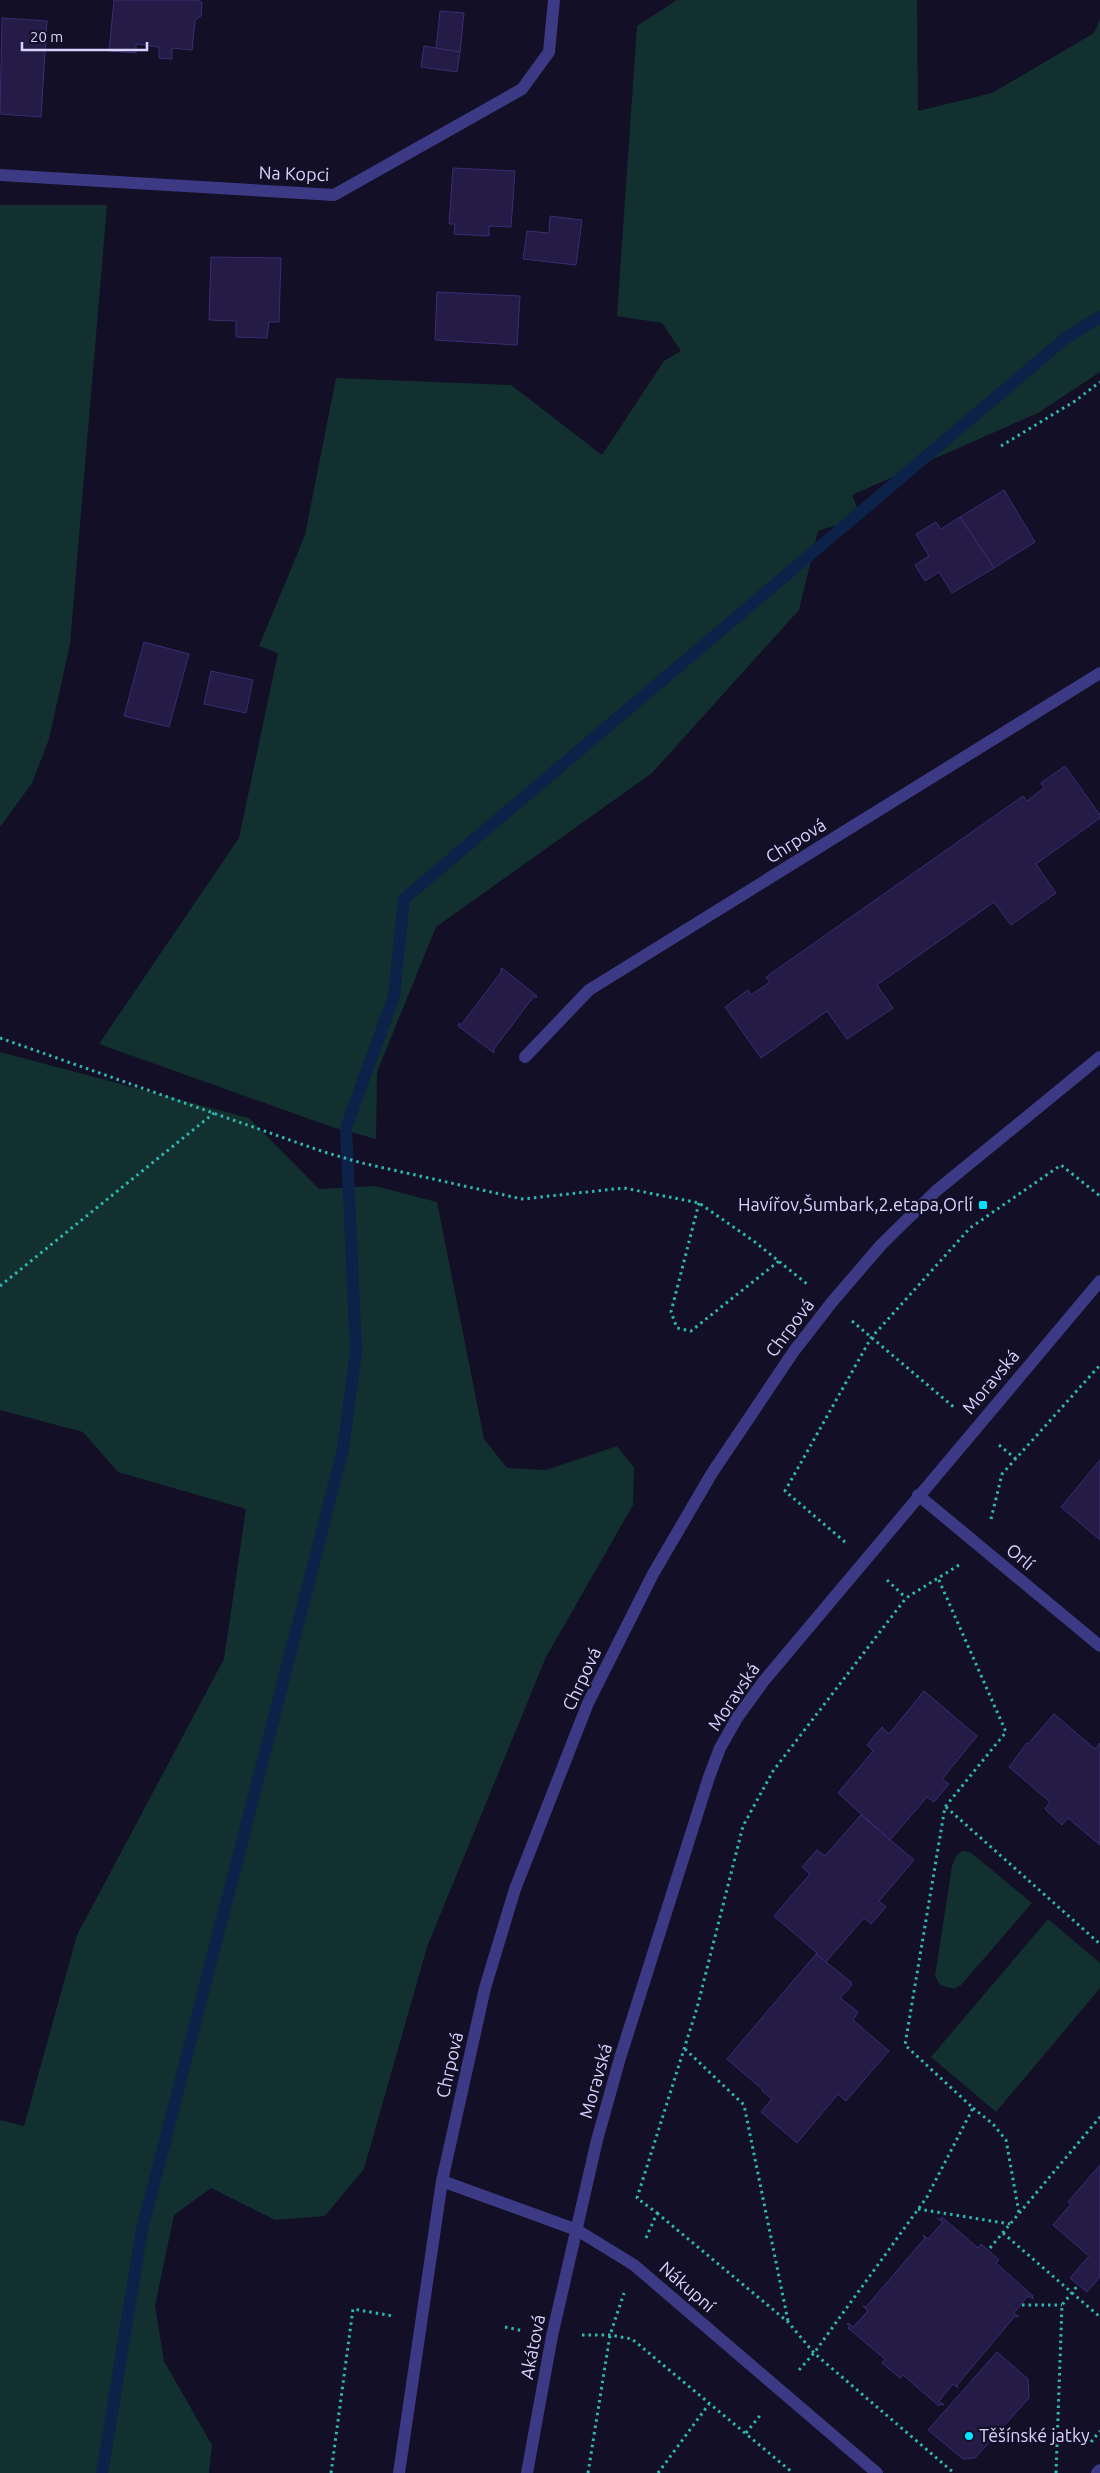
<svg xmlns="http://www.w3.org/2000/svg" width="1100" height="2473" viewBox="0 0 1100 2473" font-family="Ubuntu,sans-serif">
  <rect width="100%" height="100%" fill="#130f26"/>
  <g fill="#12302f">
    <path d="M677,0h240l1,111 74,-18 102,-60 6,-14v353l-62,41 -186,82 9,22 -43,14 -19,79 -147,163 -216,154 -59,145 -1,67 -44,-12 -233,-83 140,-206 39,-185 -19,-7 46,-111 31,-157 175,7 91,70 62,-94 17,-10 -19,-28 -45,-7 20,-290z"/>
    <path d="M0,205h107l-37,439 -21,95 -17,44 -32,44z"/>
    <path d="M0,1052l249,66 70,71 56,-3 62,16 47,237 23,29 39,2 71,-24 17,22 -1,37 -87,152 -119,290 -63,222 -39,47 -50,4 -64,-32 -37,27 -19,91 9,55 48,84 -3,28h-209v-353l24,6 53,-191 147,-276 22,-150 -128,-37 -35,-40 -83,-22z"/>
    <path d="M962,1851l8,1 62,51 -71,82 -7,4 -14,-4 -5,-9 17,-110 4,-10z"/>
    <path d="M1048,1919l52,44v25l-104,124 -65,-55z"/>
  </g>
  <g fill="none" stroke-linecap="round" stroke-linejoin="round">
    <path stroke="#0c2248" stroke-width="12" d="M102,2473l40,-243 201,-781 13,-98 -10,-223 48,-132 10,-97 663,-562 33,-20"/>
  </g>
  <g fill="#241b47" stroke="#3b2d73">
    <path d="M114,0h85l3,3 -1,13 -6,4 -3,30 -20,-2v11l-13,-1v-11l-23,-3v9l-27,-2z"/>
    <path d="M440,11l24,2 -4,39 -24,-3z"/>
    <path d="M2,18l45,3 -6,96 -41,-3z"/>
    <path d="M424,46l36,6 -3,20 -36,-5z"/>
    <path d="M453,168l62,3 -4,56 -22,-1v10l-35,-2 1,-10h-6z"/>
    <path d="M550,216l32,4 -6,45 -53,-6 4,-28 22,2z"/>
    <path d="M211,257l70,1 -2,64h-10l-2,16 -31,-1v-16l-27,-1z"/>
    <path d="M437,292l83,4 -3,49 -82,-5z"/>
    <path d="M1004,490l31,52 -41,26 -34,-51z"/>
    <path d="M960,517l34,51 -42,25 -13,-21 -14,9 -10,-16 14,-9 -13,-22 20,-12 5,7z"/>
    <path d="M144,642l45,12 -20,73 -45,-11z"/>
    <path d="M211,671l42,9 -7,33 -42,-9z"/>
    <path d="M1065,766l35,49v3l-64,46 20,29 -45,32 -17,-23 -117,83 16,23 -46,31 -20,-28 -66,47 -36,-51 23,-17 3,5 19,-13 -4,-5 257,-181 4,5 17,-13 -3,-5z"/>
    <path d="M502,968l35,28 -1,2 -2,-2 -40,53v4l-36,-27 1,-3 2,2 41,-54 -2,-1z"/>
    <path d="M1100,1460v80l-39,-33z"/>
    <path d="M924,1691l53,45 -35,43 7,5 -15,18 -7,-5 -37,43 -52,-47 35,-42 -6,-6 15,-18 7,7z"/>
    <path d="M1054,1714l41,35 5,-6v102l-32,-27 -6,7 -17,-16 5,-7 -41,-35 18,-24 1,1z"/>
    <path d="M861,1815l53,45 -35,41 7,6 -15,17 -7,-6 -39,45 -9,-9 1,-1 -43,-37 36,-42 -8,-7 15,-17 8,6z"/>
    <path d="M816,1954l35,28 1,3 -12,13 18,14 -5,8 36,31 -43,50 -8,-7 -41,49 -36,-31 11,-13 -10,-8 1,-1 -36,-31z"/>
    <path d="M1100,2165v112l-13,15 -17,-14 19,-22 -36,-31 18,-21 -3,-2z"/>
    <path d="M942,2217l36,31 3,-4 18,16 -3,3 37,33 -1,1 2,2 -6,-3 -14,17 5,4 -4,-1 -58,69 1,3 -5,-4 -14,17 5,4 -3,-1 -2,2 -36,-31 -3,3 -18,-15 3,-4 -37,-31 2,-3 -3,-1 1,-1 5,4 15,-16 -5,-5 3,1 59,-69 -2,-3 5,4 15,-17 -6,-4 3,2z"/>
    <path d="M997,2352l31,27 1,19 -54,60 -12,1 -35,-29z"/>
  </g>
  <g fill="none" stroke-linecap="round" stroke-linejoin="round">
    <g stroke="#2fb8b0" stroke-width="3" stroke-dasharray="2.5 4" stroke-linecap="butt">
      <path d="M1001,446l74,-45 25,-19"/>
      <path d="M0,1038l324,114 38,11 160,36 102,-11 75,15 56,39 52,42"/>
      <path d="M699,1203l-28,109 6,16 14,3 88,-70"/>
      <path d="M0,1286l214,-173"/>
      <path d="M852,1321l104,88"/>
      <path d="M999,1445l17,14"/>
      <path d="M991,1519l11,-45 98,-109"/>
      <path d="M845,1542l-60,-51 86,-153 99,-110 91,-63 39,31"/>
      <path d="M887,1580l19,18"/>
      <path d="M946,1807l154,137"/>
      <path d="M685,2049l59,56 44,216"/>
      <path d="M973,2108l20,16 13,16 13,73"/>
      <path d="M918,2209l92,15"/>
      <path d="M657,2213l131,109 26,31 140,120"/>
      <path d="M1003,2233l97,84"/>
      <path d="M646,2238l11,-25 -20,-15 60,-190 46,-182 30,-55 133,-173 53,-33"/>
      <path d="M990,2248l110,-131"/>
      <path d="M1022,2305h40"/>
      <path d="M505,2327l19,4"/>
      <path d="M582,2335h28l22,4 161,134"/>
      <path d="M799,2370l15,-17 113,-156 46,-89 -68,-63 40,-238 61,-75 -68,-154"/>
      <path d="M746,2433l16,-20"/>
      <path d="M1091,2442l9,-11"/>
      <path d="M331,2473l22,-164 40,7"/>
      <path d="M588,2473l22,-138 14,-42"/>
      <path d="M658,2473l51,-69"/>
      <path d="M1056,2473l6,-168 16,-20"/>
    </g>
    <path stroke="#3d3a85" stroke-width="12" d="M525,1057l64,-67 511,-317"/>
    <g stroke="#3d3a85" stroke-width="12">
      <path d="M0,175l334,20 188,-106 27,-37 5,-52"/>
      <path d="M918,1495l182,151"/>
      <path d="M442,2181l135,49 57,35 243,208"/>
      <path d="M399,2473l43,-292 43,-193 30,-99 73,-186 65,-129 59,-101 82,-122 38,-49 49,-57 55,-54 164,-134"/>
      <path d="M527,2473l25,-137 45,-196 23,-82 89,-281 11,-29 17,-30 26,-36 337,-401"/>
      <path d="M1097,2473l3,-3"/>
    </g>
  </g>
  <g fill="#00e5ff" stroke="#130f26" stroke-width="2">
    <rect x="978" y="1200" width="10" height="10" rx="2.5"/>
    <circle cx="969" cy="2436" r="5"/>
  </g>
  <g text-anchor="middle" stroke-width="4.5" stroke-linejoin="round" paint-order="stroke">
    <g font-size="18" fill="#d9d4ff" stroke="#130f26">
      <text transform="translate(294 174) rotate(2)" y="6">Na Kopci</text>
      <text transform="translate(796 841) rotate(-32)" y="6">Chrpová</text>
      <text transform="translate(790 1328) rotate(-53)" y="6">Chrpová</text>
      <text transform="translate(991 1382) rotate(-50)" y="6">Moravská</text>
      <text transform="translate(1020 1557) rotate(40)" y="6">Orlí</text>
      <text transform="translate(582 1679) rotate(-65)" y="6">Chrpová</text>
      <text transform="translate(734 1697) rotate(-56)" y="6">Moravská</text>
      <text transform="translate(450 2065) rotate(-77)" y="6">Chrpová</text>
      <text transform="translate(596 2081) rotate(-74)" y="6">Moravská</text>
      <text transform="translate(687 2287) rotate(41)" y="6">Nákupní</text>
      <text transform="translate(533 2347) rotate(-79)" y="6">Akátová</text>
    </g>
    <g font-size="18" fill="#d9d4ff" stroke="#130f26" text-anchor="end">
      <text x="973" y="1211">Havířov,Šumbark,2.etapa,Orlí</text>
      <text x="979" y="2442" text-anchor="start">Těšínské jatky</text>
    </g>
  </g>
  <path d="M22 42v8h125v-8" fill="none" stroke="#d9d4ff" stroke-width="2.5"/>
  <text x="30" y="42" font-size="15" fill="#d9d4ff" stroke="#130f26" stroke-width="4" paint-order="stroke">20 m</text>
</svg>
